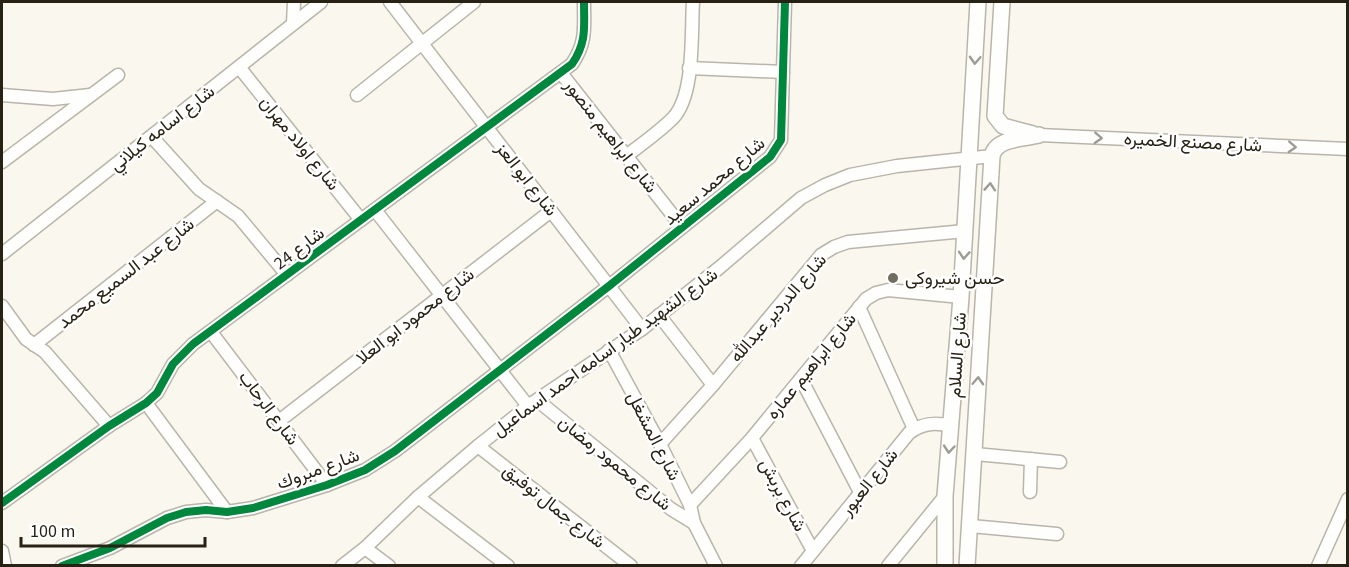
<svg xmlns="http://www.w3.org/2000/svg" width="1349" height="567" viewBox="0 0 1349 567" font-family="'Source Sans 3',Vazirmatn,sans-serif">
  <rect width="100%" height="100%" fill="#faf7ee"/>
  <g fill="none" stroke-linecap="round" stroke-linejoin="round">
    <defs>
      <g id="minor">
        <path d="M390,2l252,327"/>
        <path d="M293,23l1,-21"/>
        <path d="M239,67l122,153"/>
        <path d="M689,68l94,4"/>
        <path d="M561,73l121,154"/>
        <path d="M2,95l51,4 37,-4"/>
        <path d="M357,95l117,-93"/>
        <path d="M1039,135l309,14"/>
        <path d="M152,137l47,52 39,27 49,59"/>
        <path d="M626,156c16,-12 33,-24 47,-38 22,-23 18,-85 20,-116"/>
        <path d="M2,162l116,-87"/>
        <path d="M375,210l153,196"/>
        <path d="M2,254l319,-252"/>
        <path d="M2,306l24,33 19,13 64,74"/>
        <path d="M859,307l55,122"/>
        <path d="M659,315l54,70"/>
        <path d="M211,332l116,153"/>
        <path d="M34,345l183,-144"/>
        <path d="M609,350l51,94 30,61 4,18 22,43"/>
        <path d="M801,379l59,113"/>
        <path d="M537,400l134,109 23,14"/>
        <path d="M146,403l81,109"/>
        <path d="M279,421l272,-210"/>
        <path d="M752,438l61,113"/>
        <path d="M660,444l53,-59 108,-130 13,-8 14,-5 117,-11"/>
        <path d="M478,446l153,120"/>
        <path d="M975,454l85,8"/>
        <path d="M1030,492l1,-33"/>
        <path d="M418,497l90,69"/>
        <path d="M2,503l107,-77 37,-23 11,-10 16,-29 20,-20 379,-280c15,-22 12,-37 12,-62"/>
        <path d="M690,505l62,-67 114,-139 10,-6 12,-3 73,7"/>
        <path d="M971,526l86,8"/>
        <path d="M365,548l24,18"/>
        <path d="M2,551l3,15"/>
        <path d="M62,566l48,-18 57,-30 19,-6 20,-2 21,2 26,-4 74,-23 38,-15 30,-19 214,-165 161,-129 11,-17 4,-138"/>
        <path d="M342,566l23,-18 53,-51 60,-51 50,-40 114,-77 77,-61 82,-70 24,-13 25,-10 47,-9 95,-10"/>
        <path d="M801,566l108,-133c13,-10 26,-11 42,-7"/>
        <path d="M888,566l57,-70"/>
        <path d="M1318,566l30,-67"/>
      </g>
      <g id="tertiary">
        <path d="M1002,2l-7,114 8,10 30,8"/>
        <path d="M945,566v-70l16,-199 17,-295"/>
        <path d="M967,566l25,-410c4,-18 31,-17 47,-21"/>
      </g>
    </defs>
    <use href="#minor" stroke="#b9b5aa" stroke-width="15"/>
    <use href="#tertiary" stroke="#b9b5aa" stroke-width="18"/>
    <use href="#minor" stroke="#fefefc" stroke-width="12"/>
    <use href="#tertiary" stroke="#fefefc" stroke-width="15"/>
    <defs>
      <g id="cycleway">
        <path d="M2,503l107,-77 37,-23 11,-10 16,-29 20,-20 379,-280c15,-22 12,-37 12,-62"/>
        <path d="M62,566l48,-18 57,-30 19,-6 20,-2 21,2 26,-4 74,-23 38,-15 30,-19 214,-165 161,-129 11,-17 4,-138"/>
      </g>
    </defs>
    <use href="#cycleway" stroke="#fff" stroke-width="11"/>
    <use href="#cycleway" stroke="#00873e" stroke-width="8"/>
  </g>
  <defs><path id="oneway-chevron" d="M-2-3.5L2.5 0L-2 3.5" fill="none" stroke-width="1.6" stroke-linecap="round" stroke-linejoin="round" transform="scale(1.5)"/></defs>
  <g stroke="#9d9b94">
    <use href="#oneway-chevron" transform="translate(975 60) rotate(93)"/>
    <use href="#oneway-chevron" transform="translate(1098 138) rotate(3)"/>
    <use href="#oneway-chevron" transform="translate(1292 147) rotate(3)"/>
    <use href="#oneway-chevron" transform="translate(990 187) rotate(-86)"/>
    <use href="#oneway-chevron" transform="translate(964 255) rotate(94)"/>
    <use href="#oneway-chevron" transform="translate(978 381) rotate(-87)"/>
    <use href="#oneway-chevron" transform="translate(949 449) rotate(95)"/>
  </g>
  <circle fill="#716d60" stroke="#fff" stroke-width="2" cx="893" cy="278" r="6"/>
  <g text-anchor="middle" stroke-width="5" stroke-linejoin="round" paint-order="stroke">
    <g font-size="18" fill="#272214" stroke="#fff">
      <text transform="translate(162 128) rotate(-38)" y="6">شارع اسامه كيلاني</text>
      <text transform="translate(611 136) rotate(52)" y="6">شارع ابراهيم منصور</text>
      <text transform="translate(1193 142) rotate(3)" y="6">شارع مصنع الخميره</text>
      <text transform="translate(300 143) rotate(51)" y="6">شارع اولاد مهران</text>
      <text transform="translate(527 179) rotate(52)" y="6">شارع ابو العز</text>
      <text transform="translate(714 181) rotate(-40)" y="6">شارع محمد سعيد</text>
      <text transform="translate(299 248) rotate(-37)" y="6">شارع 24</text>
      <text transform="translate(126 273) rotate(-38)" y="6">شارع عبد السميع محمد</text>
      <text transform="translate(778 308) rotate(-49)" y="6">شارع الدردير عبدالله</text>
      <text transform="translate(415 316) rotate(-38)" y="6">شارع محمود ابو العلا</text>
      <text transform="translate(605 352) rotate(-36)" y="6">شارع الشهيد طيار اسامه احمد اسماعيل</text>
      <text transform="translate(957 355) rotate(-86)" y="6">شارع السلام</text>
      <text transform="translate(811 366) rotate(-51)" y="6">شارع ابراهيم عماره</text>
      <text transform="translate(269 408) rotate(53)" y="6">شارع الرحاب</text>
      <text transform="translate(654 436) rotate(63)" y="6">شارع المشغل</text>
      <text transform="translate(615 463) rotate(39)" y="6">شارع محمود رمضان</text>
      <text transform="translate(318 469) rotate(-20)" y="6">شارع مبروك</text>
      <text transform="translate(869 482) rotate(-51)" y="6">شارع العبور</text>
      <text transform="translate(783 495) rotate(62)" y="6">شارع بربش</text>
      <text transform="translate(554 506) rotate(38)" y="6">شارع جمال توفيق</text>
    </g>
    <g font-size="18" fill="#272214" stroke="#fff" text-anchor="start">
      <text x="905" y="284">حسن شيروكى</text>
    </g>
  </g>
  <rect width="1349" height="567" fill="none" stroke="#272214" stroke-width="6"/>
  <path d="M21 537v9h184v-9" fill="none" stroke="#272214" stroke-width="3"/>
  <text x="30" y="537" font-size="18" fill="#272214" stroke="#ffffff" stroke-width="4.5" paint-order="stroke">100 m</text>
</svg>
